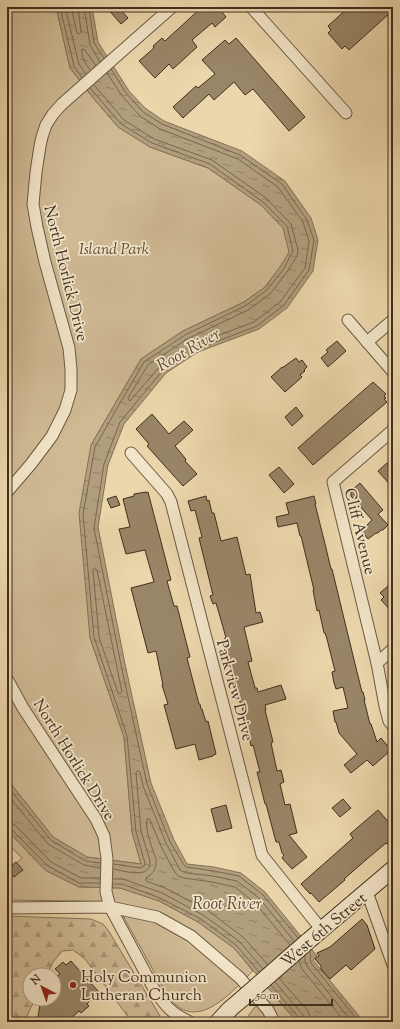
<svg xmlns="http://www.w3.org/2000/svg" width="400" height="1029" viewBox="0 0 400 1029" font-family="'Sorts Mill Goudy',serif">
  <defs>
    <pattern id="forest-firs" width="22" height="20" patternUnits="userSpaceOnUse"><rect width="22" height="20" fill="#cfba94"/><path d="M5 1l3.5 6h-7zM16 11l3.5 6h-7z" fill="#a99878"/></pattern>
    <pattern id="water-ripples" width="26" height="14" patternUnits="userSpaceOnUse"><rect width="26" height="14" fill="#b19e7c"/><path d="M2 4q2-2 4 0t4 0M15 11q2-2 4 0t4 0" fill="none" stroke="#918165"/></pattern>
  </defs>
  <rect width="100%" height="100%" fill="#ecd7ac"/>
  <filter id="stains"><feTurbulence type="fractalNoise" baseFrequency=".005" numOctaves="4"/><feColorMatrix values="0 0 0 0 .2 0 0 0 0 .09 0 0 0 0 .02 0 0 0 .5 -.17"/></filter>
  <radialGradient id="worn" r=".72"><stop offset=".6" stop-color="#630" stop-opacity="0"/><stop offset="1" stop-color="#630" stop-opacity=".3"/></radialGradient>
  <path fill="url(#forest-firs)" stroke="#87745a" d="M7,916l84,3 12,5 5,6 52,86 -4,6h-24l-47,-63 -12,-9 -11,1 -9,11 -6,13h-17v24h5l-11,23h-17z"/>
  <g fill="#cfba94" stroke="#87745a">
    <path d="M7,7h49l14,61 24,31 24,28 32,20 58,21 53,37 22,23 7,24 -10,15 -15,20 -21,15 -61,29 -42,28 -50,86 -1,193 34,99 8,95 9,32 -54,-7 -34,-20 -46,-58z"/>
    <path d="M7,830l38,40 34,17 41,1 39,13 39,21 36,26 19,23c-18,17 -50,57 -77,34 -6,-4 -9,-11 -13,-17l-46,-83 -37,-4 -73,-1v-28l15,-14 -15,-15z"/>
    <path d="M272,993l25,29h-53l10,-14z"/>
  </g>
  <path fill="url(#water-ripples)" stroke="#837257" d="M56,7h36l6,35 31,49 16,17 19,13 78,30 43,30 26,37 7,22 -5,31 -26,37 -28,21 -61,23 -32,21 -42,51 -16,41 -10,62 27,137 26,119 23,57 13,24 27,3 27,6 24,19 52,64 -4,4 51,62h-67l-63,-74 -36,-26 -39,-21 -39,-13 -41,-1 -34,-17 -38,-40v-51l46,58 34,20 54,7 -9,-32 -8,-95 -34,-99 -11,-125 12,-68 50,-86 42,-28 61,-29 21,-15 15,-20 9,-15 -6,-24 -22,-23 -53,-37 -58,-21 -32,-20 -24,-28 -24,-31z"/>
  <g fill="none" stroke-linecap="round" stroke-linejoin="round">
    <g stroke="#78664e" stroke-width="1">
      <path d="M60,7l14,59 8,12"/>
      <path d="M65,7l14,57 7,10"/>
      <path d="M71,7l6,26 2,1 2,-2 -3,-25"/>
      <path d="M84,7l6,38 10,17"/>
      <path d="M89,7l5,36 10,15"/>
      <path d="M111,69l15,24 17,19 19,12 78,31 42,29 25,36 7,20 -5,30 -25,35 -27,21 -60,23 -34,21 -43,52 -16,42 -10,64 27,137 26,119 23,58 14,23 2,2 28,4 25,5 24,19 35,43"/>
      <path d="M90,70c-4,-6 -9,-13 -8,-21l3,1 11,16"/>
      <path d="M94,85l30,35 30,19 58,21 54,38 25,26 7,26 -1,6 -10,16 -17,22 -22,16 -61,29 -39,26 -20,33 1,2 1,1 31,-36 34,-21 59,-22 26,-20 25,-34 4,-27 -6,-19 -25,-35 -40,-28 -78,-30 -20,-13 -18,-20 -15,-23"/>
      <path d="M90,88l31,36 31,19 58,21 53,38 24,24 6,25 -10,19 -16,20 -22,16 -60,29 -41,27 -28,48 -21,37 -12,67 11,123 33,99 9,96 9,31 -1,3 -4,2 -27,-4"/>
      <path d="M95,568l2,2 25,122 -2,2 -2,-1 -19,-56 -6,-67z"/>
      <path d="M7,786l44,54 34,21 15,2"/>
      <path d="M7,794l41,50 36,21 16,3"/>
      <path d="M7,823h4l4,2 36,37 30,16h19"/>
      <path d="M7,828l4,1 37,37 31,17h21"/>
      <path d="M113,869c12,2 38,11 37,-8l-9,-30 -5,-58 1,-2h1l2,1 3,14 23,57 14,27 6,3 27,3 24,5 22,17 35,43"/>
      <path d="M113,879h10l39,14 41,22 36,26 24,28"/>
      <path d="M113,884h9l38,14 41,21 35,26 23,27"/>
      <path d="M309,952l2,3 -1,4 1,4 48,59"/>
      <path d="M305,955v6l2,5 45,56"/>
      <path d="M299,961l3,8 43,53"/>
      <path d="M268,965l-25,-28 -36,-27 -42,-22 -19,-7v-3c7,-4 11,-10 10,-19 -4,-12 -11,-27 -9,-40h2l1,1 11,26 13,25 4,5 6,2 28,4 23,5 20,16 35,42"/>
      <path d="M279,978l29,33 2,6 1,5"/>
      <path d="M275,982l28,33 2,7"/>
      <path d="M271,985l28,33 1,4"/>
    </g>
  </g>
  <g fill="#998668" stroke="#3f2f1f">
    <path d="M106,7h12l10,11 -7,6z"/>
    <path d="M202,7h16l8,10 -11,10 -3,-4 -20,17 5,7 -24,22 -4,-5 -14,14 -16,-17 15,-13 -1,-2 9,-8 3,3z"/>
    <path d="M349,7h35l6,6 -41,37 -4,-4 -3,3 -14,-16 3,-3 -3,-4z"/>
    <path d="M236,38l69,79 -16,14 -36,-42 -8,6 -11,-13 -20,18 -5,-6 -26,24 -10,-11 23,-21 2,2 17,-14 -13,-14 23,-20 4,4z"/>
    <path d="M337,341l9,10 -18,16 -7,-9 7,-6 -2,-2z"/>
    <path d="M296,358l3,4 3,-2 5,7 -3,3 1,1 -5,4 2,2 -17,15 -14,-15 11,-10v1z"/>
    <path d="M373,382l13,12 -2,2 2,2 -2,1 3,3 -74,63 -15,-17z"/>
    <path d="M296,407l7,9 -11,10 -7,-9z"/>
    <path d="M152,414l17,20 15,-13 9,9 -18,16 10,12 1,2 -1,1 12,13 -14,12 -36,-40 2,-2 -13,-15z"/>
    <path d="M387,463l2,3 4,-3v25l-15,-17z"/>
    <path d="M279,467l15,17 -10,9 -15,-18z"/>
    <path d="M360,483l23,27 -5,4 10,11 -5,5h-2l-3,3h-2l-8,6 -7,-8 11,-11 -21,-24v-5z"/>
    <path d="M146,492v1l2,-1 23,88 -4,1 7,25h3l13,51 -3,1 12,46h1l1,5h1l4,13 2,-1 8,33 -3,1v1l-14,4 -4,-16 -19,5 -12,-44 4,-1 -6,-19h1l-7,-34 -8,2 -17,-65 23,-6 -9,-32 -19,4 -7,-25 11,-2 -7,-28 11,-3v-2z"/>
    <path d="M116,496l4,9 -9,3 -4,-9z"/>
    <path d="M206,496l1,5 2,-1 3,13h2l7,28 16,-4 9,38 4,-1 6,39 4,-1 3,10 -19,5 8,34 -4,1 7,26h2l1,4 23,-7 5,14 -21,6 1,5h-1l8,32 -2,1 6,28 4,-1 3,12 -4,2 5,21 5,-1 7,29 -8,2 18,22 -15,12 -10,-11 2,-3 -2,-2 -3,-11h-3l-10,-38h-1l-8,-32h3l-7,-27 -2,1 -9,-40h-1l-17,-67 2,-1 -5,-18 -5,-17 -3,1 -3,-8 3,-1 -14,-57 3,-1 -7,-27 -4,1 -3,-10z"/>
    <path d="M314,496l2,8h-1l10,40 6,25h1l24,99 6,24h1l2,8h-1l6,24h1l6,18 4,-4 10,12 -18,16 -6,-6 -16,13 -7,-8 13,-11 -18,-21 -3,-11h-1l-2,-11 15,-3 -5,-21 -7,2 -2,-6 -2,-11 3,-1 -8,-32 -2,-6h-1l-5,-23 -2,1 -4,-21h1l-13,-54h-1l-3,-13 -19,4 -2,-10 13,-3 -3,-11z"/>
    <path d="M388,586l4,4 1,-1v24l-12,-13 3,-3 -4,-4z"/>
    <path d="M343,799l8,9 -11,9 -8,-9z"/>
    <path d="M226,805l6,23 -15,4 -6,-23z"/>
    <path d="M378,810l15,17v11l-6,6 -1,-1 -19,16 -23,20 1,1 -26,22 -8,-9 -1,1 -9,-10 52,-46 -3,-4z"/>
    <path d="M16,862l7,8 -9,7 -7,-8z"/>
    <path d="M362,919l5,6 8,24 -24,21 -5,-5 -16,14 -9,-10v-3l-6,-7 4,-3 -2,-3 13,-6z"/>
    <path d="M71,961l28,31 -12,12 2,2 -8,7 -2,-2 -12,11h-30l4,-23h13v-20l6,-5 -5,-5 8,-7 3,3z"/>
  </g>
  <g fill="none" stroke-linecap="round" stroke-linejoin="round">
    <defs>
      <g id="street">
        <path d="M251,7l95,106"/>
        <path d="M348,320l45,52"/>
        <path d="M367,342l26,-22"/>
        <path d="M393,430l-60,52 44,181 8,43 4,15 4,5"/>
        <path d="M131,453l36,41 4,8 91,353 59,74"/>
        <path d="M7,492l24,-28 21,-28 13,-26 6,-20v-21l-2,-21 -24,-86 -8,-35 -4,-23 3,-32 4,-26 2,-9 4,-12 7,-11 9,-10 110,-97"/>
        <path d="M377,663l16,-14"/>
        <path d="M7,679l16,29 73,111 8,17 3,23 -1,33 4,15 44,82c12,18 17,24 36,33"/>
        <path d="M367,892l26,73"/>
        <path d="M7,908l103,-1 47,10 34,19 49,42 28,32 6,12"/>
      </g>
      <g id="secondary">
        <path d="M307,942l86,-73"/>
        <path d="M218,1022l12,-13 13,-11"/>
      </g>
    </defs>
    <use href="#street" stroke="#6a5942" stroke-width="13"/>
    <use href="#secondary" stroke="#3f2f1f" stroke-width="18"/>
    <use href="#street" stroke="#f3e5c9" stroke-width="11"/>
    <use href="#secondary" stroke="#f3e5c9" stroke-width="16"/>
    <defs>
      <path id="secondary-bridge" d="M243,998l64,-56"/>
    </defs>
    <use href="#secondary-bridge" stroke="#3f2f1f" stroke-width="18" stroke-linecap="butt"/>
    <use href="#secondary-bridge" stroke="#f3e5c9" stroke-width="16"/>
  </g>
  <circle fill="#8f2418" stroke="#f3e5c9" stroke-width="1.5" cx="73" cy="985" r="4"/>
  <g text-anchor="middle" stroke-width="3.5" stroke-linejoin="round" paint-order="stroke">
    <g font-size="16" font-style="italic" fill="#5c4b36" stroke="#f3e5c9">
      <text x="114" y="254">Island Park</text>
    </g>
    <g font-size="16" fill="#3f2f1f" stroke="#f3e5c9">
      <text transform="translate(67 273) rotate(76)" y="6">North Horlick Drive</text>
      <text transform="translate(361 531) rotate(76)" y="6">Cliff Avenue</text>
      <text transform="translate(236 690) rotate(75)" y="6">Parkview Drive</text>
      <text transform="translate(75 759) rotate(58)" y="6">North Horlick Drive</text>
      <text transform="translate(323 929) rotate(-40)" y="6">West 6th Street</text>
    </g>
    <g font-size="16" fill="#3f2f1f" stroke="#f3e5c9" text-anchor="start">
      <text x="81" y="982">Holy Communion<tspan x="81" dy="18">Lutheran Church</tspan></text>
    </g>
    <g font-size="17" font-style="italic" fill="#5c4b36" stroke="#f3e5c9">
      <text transform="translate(188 349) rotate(-30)" y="6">Root River</text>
      <text x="227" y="909">Root River</text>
    </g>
  </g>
  <rect width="400" height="1029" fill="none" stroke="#ecd7ac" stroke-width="24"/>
  <rect x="8" y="8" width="384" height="1013" fill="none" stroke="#3f2f1f" stroke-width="2"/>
  <rect x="12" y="12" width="376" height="1005" fill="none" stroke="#3f2f1f"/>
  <g transform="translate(42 987) rotate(319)"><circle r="19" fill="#f3e5c9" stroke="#ab9c85"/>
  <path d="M0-3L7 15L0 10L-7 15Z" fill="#8f2418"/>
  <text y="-6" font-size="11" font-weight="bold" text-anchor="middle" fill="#3f2f1f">N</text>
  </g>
  <path d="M250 999v6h82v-6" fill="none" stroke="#3f2f1f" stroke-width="2"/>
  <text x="256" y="999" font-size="12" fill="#3f2f1f" stroke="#f3e5c9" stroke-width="3" paint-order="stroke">50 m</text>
  <rect width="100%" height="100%" filter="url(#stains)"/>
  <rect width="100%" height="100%" fill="url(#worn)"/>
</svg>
